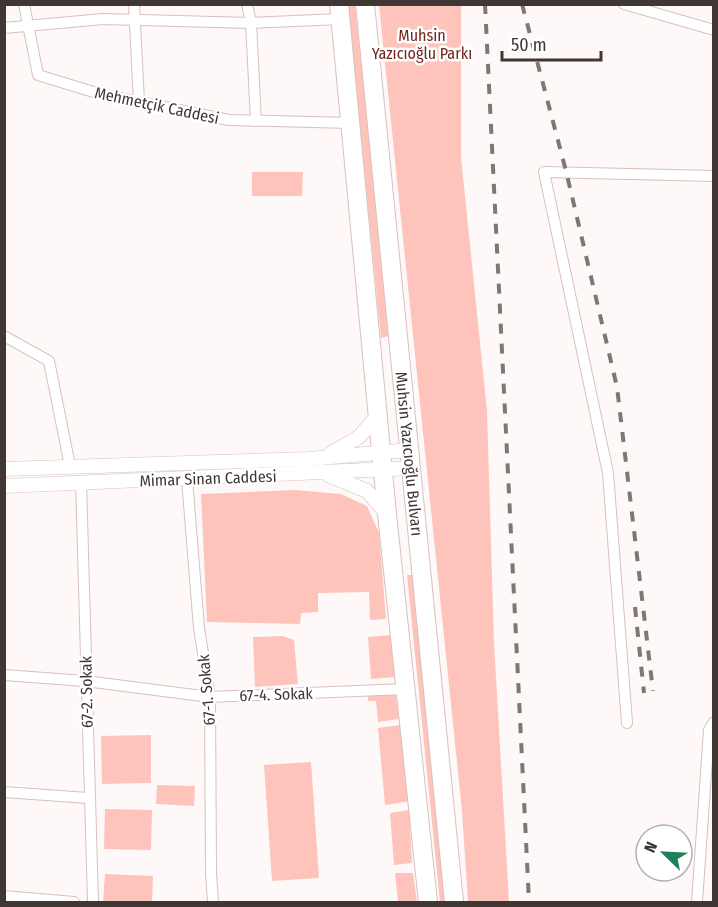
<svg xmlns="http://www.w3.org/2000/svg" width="718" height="907" viewBox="0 0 718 907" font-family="'Fira Sans Condensed',sans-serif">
  <rect width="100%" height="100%" fill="#fef9f8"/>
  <g fill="#fec4bb">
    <path d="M348,5h7l34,331 -8,2z"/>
    <path d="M379,5h82v152l26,254 7,232 15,259h-41l-6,-91z"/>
    <path d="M252,172h51l-1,24h-50z"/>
    <path d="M295,490l46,4 26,12 12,27 7,86 -16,1 -1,-28 -51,1v19l-17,1 -1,11 -93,-2 -6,-128z"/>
    <path d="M407,575h6l34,327h-7z"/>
    <path d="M392,635l3,42 -24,2 -3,-42z"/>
    <path d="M283,636l11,4 4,44 -43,3 -2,-50z"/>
    <path d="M395,691l4,28 -21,3 -2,-21h-8v-6z"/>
    <path d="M401,725l9,76 -25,4 -7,-77z"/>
    <path d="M151,735v48l-49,1 -1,-48z"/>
    <path d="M311,762l8,116 -47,3 -8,-116z"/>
    <path d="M157,785l38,1 -1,20 -38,-2z"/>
    <path d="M105,809l47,1 -1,40 -47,-1z"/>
    <path d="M409,810l3,53 -18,2 -4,-52z"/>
    <path d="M395,873h18l4,29h-19z"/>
    <path d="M105,874l48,2 -1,26h-49z"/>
  </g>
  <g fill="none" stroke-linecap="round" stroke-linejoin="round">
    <defs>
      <g id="minor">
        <path d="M24,4l14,71 62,19 129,26 122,3"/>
        <path d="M134,4l5,98"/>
        <path d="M247,4l4,19 5,98"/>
        <path d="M624,4l90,26"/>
        <path d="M4,28l99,-9 148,4 89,-4"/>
        <path d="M4,336l45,25 21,105"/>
        <path d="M187,479l12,149 11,69 1,176 2,29"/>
        <path d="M81,482l12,420"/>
        <path d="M4,675l81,6 125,16 195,-8"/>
        <path d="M627,723l-19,-250 -64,-301 170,4"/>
        <path d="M4,792l84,6"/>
        <path d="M4,896l70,6"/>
        <path d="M697,902l12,-172 5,-8"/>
      </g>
      <g id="tertiary">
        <path d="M330,454l29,-17 20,-23"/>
        <path d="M4,469l304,-10 103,-9"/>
        <path d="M328,475l39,16 20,23"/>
        <path d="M4,486l408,-18"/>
      </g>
      <g id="primary">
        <path d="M339,4l48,510 41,388"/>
        <path id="s1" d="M365,4l89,898"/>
      </g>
    </defs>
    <use href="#minor" stroke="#d8c0bd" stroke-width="12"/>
    <use href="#tertiary" stroke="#d8c0bd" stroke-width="15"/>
    <use href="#primary" stroke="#d8c0bd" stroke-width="20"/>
    <use href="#minor" stroke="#fff" stroke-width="10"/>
    <use href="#tertiary" stroke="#fff" stroke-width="14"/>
    <use href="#primary" stroke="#fff" stroke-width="18"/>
    <g stroke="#7e7775" stroke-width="4" stroke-dasharray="10 10" stroke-linecap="butt">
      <path d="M485,4l44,898"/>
      <path d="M522,4l44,167 51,216 36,304"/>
      <path d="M635,607l9,86"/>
    </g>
  </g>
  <g text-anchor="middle" stroke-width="5" stroke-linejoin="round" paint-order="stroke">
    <g font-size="16" fill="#71261f" stroke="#fff">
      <text x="422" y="41">Muhsin<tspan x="422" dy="18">Yazıcıoğlu Parkı</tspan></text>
    </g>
    <g font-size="16" fill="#403735" stroke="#fff">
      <text transform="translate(157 105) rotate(12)" y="6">Mehmetçik Caddesi</text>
      <text dy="6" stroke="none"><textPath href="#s1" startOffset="452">Muhsin Yazıcıoğlu Bulvarı</textPath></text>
      <text transform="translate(208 478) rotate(-2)" y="6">Mimar Sinan Caddesi</text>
      <text transform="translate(206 690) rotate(-95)" y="6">67-1. Sokak</text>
      <text transform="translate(86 692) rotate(-91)" y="6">67-2. Sokak</text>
      <text transform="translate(276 694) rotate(-2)" y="6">67-4. Sokak</text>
    </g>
  </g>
  <rect width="718" height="907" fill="none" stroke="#403735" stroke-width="12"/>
  <g transform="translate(664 853) rotate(294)"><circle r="28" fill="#ffffff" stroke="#b3afae" stroke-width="1.5"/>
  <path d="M0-4.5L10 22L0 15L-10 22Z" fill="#1f7f57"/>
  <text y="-9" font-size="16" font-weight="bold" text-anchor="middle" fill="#403735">N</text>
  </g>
  <path d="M502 51v9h99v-9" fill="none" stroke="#403735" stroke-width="3"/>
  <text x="511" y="51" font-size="18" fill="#403735" stroke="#ffffff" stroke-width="4.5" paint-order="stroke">50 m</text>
</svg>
